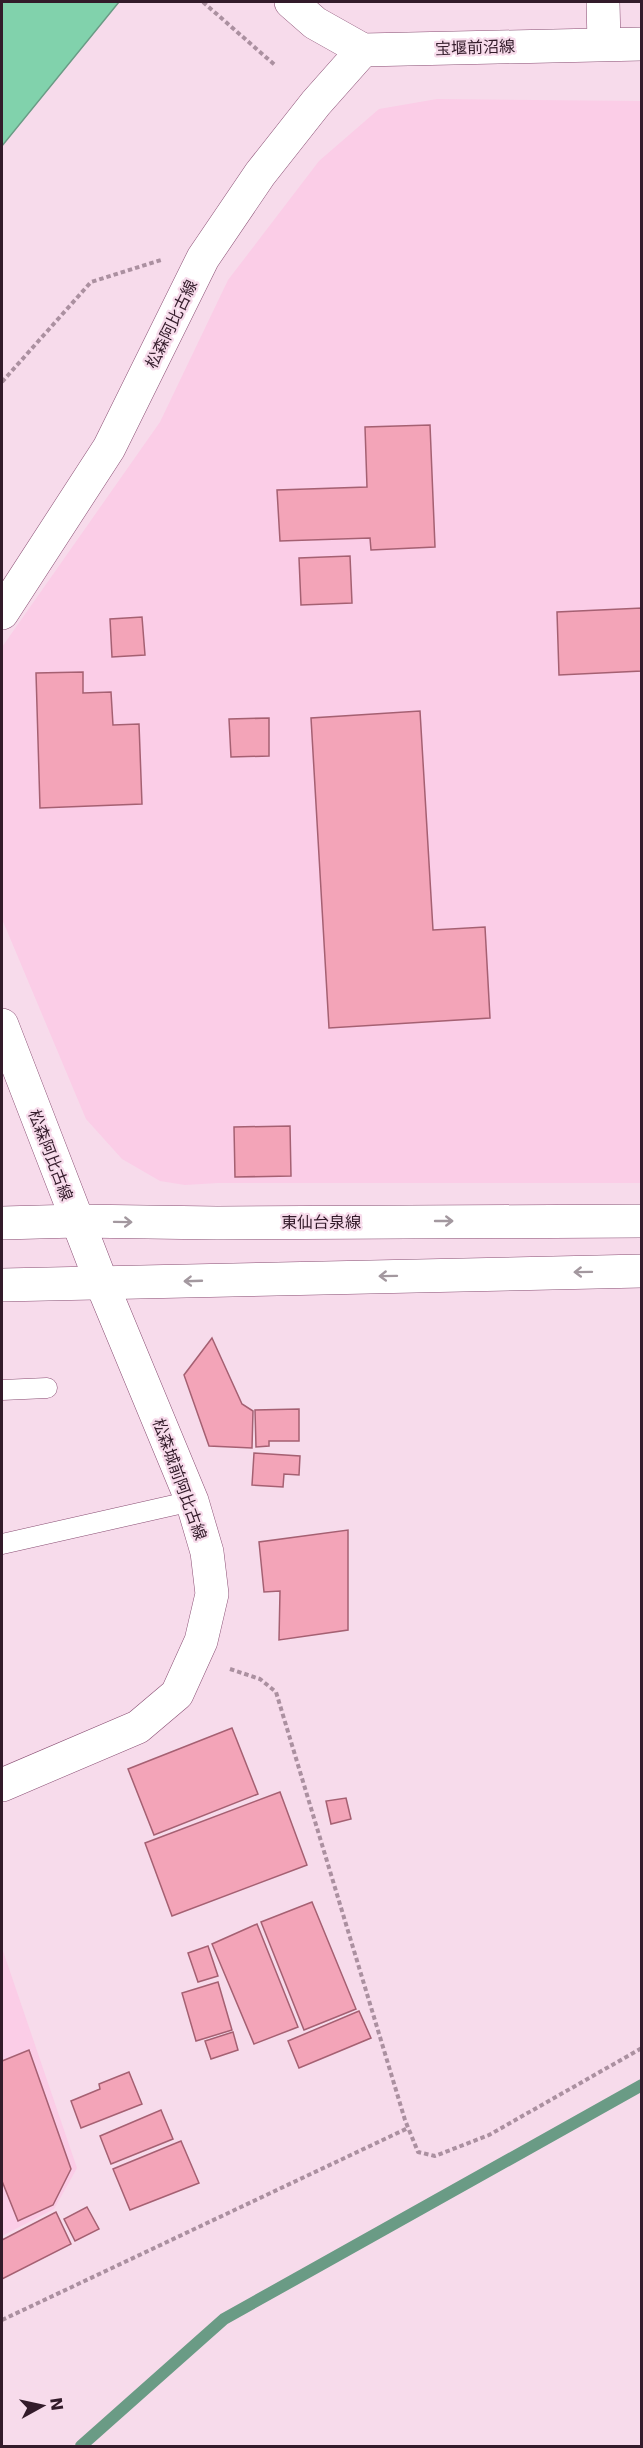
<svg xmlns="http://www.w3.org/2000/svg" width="643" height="2448" viewBox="0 0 643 2448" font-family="'DejaVu Sans','Noto Sans JP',sans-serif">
  <rect width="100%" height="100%" fill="#f7dbeb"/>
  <g fill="#fbcde7">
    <path d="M437,99l204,2v1082h-423l-33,2 -25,-4 -38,-22 -36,-40 -84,-200v-272l158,-225 68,-142 91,-119 60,-52z"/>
    <path d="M2,1948l75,220 -23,41 -52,27z"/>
  </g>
  <path fill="#81d2ac" stroke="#6a9b85" stroke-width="1.5" d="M2,2h117l-117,144z"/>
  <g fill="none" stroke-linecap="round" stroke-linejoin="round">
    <path stroke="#6a9b85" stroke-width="12" d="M81,2446l143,-127 418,-234"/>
  </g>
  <g fill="#f3a4b8" stroke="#a56072" stroke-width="1.5">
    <path d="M430,425l5,122 -64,3 -1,-12 -90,3 -3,-51 90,-3 -2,-60z"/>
    <path d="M350,556l2,47 -51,2 -2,-47z"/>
    <path d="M642,608v63l-83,4 -2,-63z"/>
    <path d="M142,617l3,38 -33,2 -2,-38z"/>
    <path d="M83,672v21l28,-1 2,33 26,-1 3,80 -102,4 -4,-135z"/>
    <path d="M420,711l13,219 52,-3 5,91 -161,10 -18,-310z"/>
    <path d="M269,718v38l-38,1 -2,-38z"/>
    <path d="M290,1126l1,50 -56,1 -1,-50z"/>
    <path d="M212,1338l30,66 11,7 -1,37 -43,-2 -25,-71z"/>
    <path d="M299,1409v32h-30v5l-13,1 -1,-37z"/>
    <path d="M254,1453l46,3 -1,19 -15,-1 -1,13 -31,-2z"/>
    <path d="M348,1530v100l-69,10 1,-49 -16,1 -5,-50z"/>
    <path d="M232,1728l26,66 -104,41 -26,-66z"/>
    <path d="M280,1792l27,73 -135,51 -27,-73z"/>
    <path d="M346,1798l5,21 -20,5 -5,-23z"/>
    <path d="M312,1902l44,107 -52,21 -43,-108z"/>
    <path d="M257,1924l41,103 -44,17 -42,-100z"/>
    <path d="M208,1946l10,30 -20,6 -10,-29z"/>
    <path d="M218,1982l14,48 -36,11 -14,-48z"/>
    <path d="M359,2011l12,27 -72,30 -11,-27z"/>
    <path d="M233,2032l5,18 -27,9 -6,-18z"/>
    <path d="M29,2050l42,119 -18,36 -35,16 -16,-40v-120z"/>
    <path d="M129,2072l13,32 -61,24 -10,-27 29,-12 -1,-5z"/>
    <path d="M161,2110l12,29 -62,25 -11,-28z"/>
    <path d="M181,2141l18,42 -69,27 -17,-41z"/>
    <path d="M87,2207l12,22 -24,12 -11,-22z"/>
    <path d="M56,2212l15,32 -69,35v-39z"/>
  </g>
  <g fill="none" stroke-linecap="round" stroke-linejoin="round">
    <defs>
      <g id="service">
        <path d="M2,1390l45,-2"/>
        <path d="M2,1544l190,-43"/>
      </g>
      <g id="minor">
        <path d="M603,2l1,41"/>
        <path d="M2,1785l136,-58 39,-33 24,-53 11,-47 -5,-42 -15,-51 -90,-217"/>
      </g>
      <g id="tertiary">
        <path d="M291,2l24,21 48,27 279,-6"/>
        <path d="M2,613l107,-165 94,-190 57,-84 56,-71 47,-53"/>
        <path d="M2,1025l100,259"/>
        <path d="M2,1223l75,-2 140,2 425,-2"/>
        <path d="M2,1285l640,-14"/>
      </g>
    </defs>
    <use href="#service" stroke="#894e73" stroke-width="21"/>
    <use href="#minor" stroke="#894e73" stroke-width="34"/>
    <use href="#tertiary" stroke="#894e73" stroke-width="34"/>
    <g stroke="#ab90a0" stroke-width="4" stroke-dasharray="4.5 3" stroke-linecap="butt">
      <path d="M203,2l73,64"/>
      <path d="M2,382l89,-100 70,-22"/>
      <path d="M230,1669l30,10 16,13 129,428 13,32 17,4 54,-21 153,-87"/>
      <path d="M2,2320l406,-192"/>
    </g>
    <use href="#service" stroke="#fff" stroke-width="20"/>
    <use href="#minor" stroke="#fff" stroke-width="33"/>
    <use href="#tertiary" stroke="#fff" stroke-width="33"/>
  </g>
  <defs><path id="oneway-shaft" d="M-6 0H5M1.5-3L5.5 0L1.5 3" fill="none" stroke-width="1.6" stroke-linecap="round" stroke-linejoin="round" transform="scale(1.5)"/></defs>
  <g stroke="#a3989f">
    <use href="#oneway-shaft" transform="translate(444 1221)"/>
    <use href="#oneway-shaft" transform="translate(123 1222) rotate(1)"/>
    <use href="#oneway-shaft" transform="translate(583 1272) rotate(179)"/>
    <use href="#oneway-shaft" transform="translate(388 1276) rotate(179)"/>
    <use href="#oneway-shaft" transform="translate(193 1281) rotate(178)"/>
  </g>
  <g text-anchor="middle" stroke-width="4.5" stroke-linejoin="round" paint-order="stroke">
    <g font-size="16" fill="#331b2a" stroke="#f7dbeb">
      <text transform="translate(475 47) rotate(-2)" y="6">宝堰前沼線</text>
      <text transform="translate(171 324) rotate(-64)" y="6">松森阿比古線</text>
      <text transform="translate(51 1155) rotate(69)" y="6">松森阿比古線</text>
      <text x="321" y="1228">東仙台泉線</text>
      <text transform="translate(180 1479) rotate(70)" y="6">松森城前阿比古線</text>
    </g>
  </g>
  <rect width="643" height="2448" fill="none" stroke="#331b2a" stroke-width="6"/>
  <g transform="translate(42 2406) rotate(82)" stroke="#f7dbeb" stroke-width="4.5" paint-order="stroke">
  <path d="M0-4.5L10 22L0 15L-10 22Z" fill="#331b2a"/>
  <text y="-9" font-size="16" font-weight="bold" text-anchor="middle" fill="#331b2a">N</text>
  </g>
</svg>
